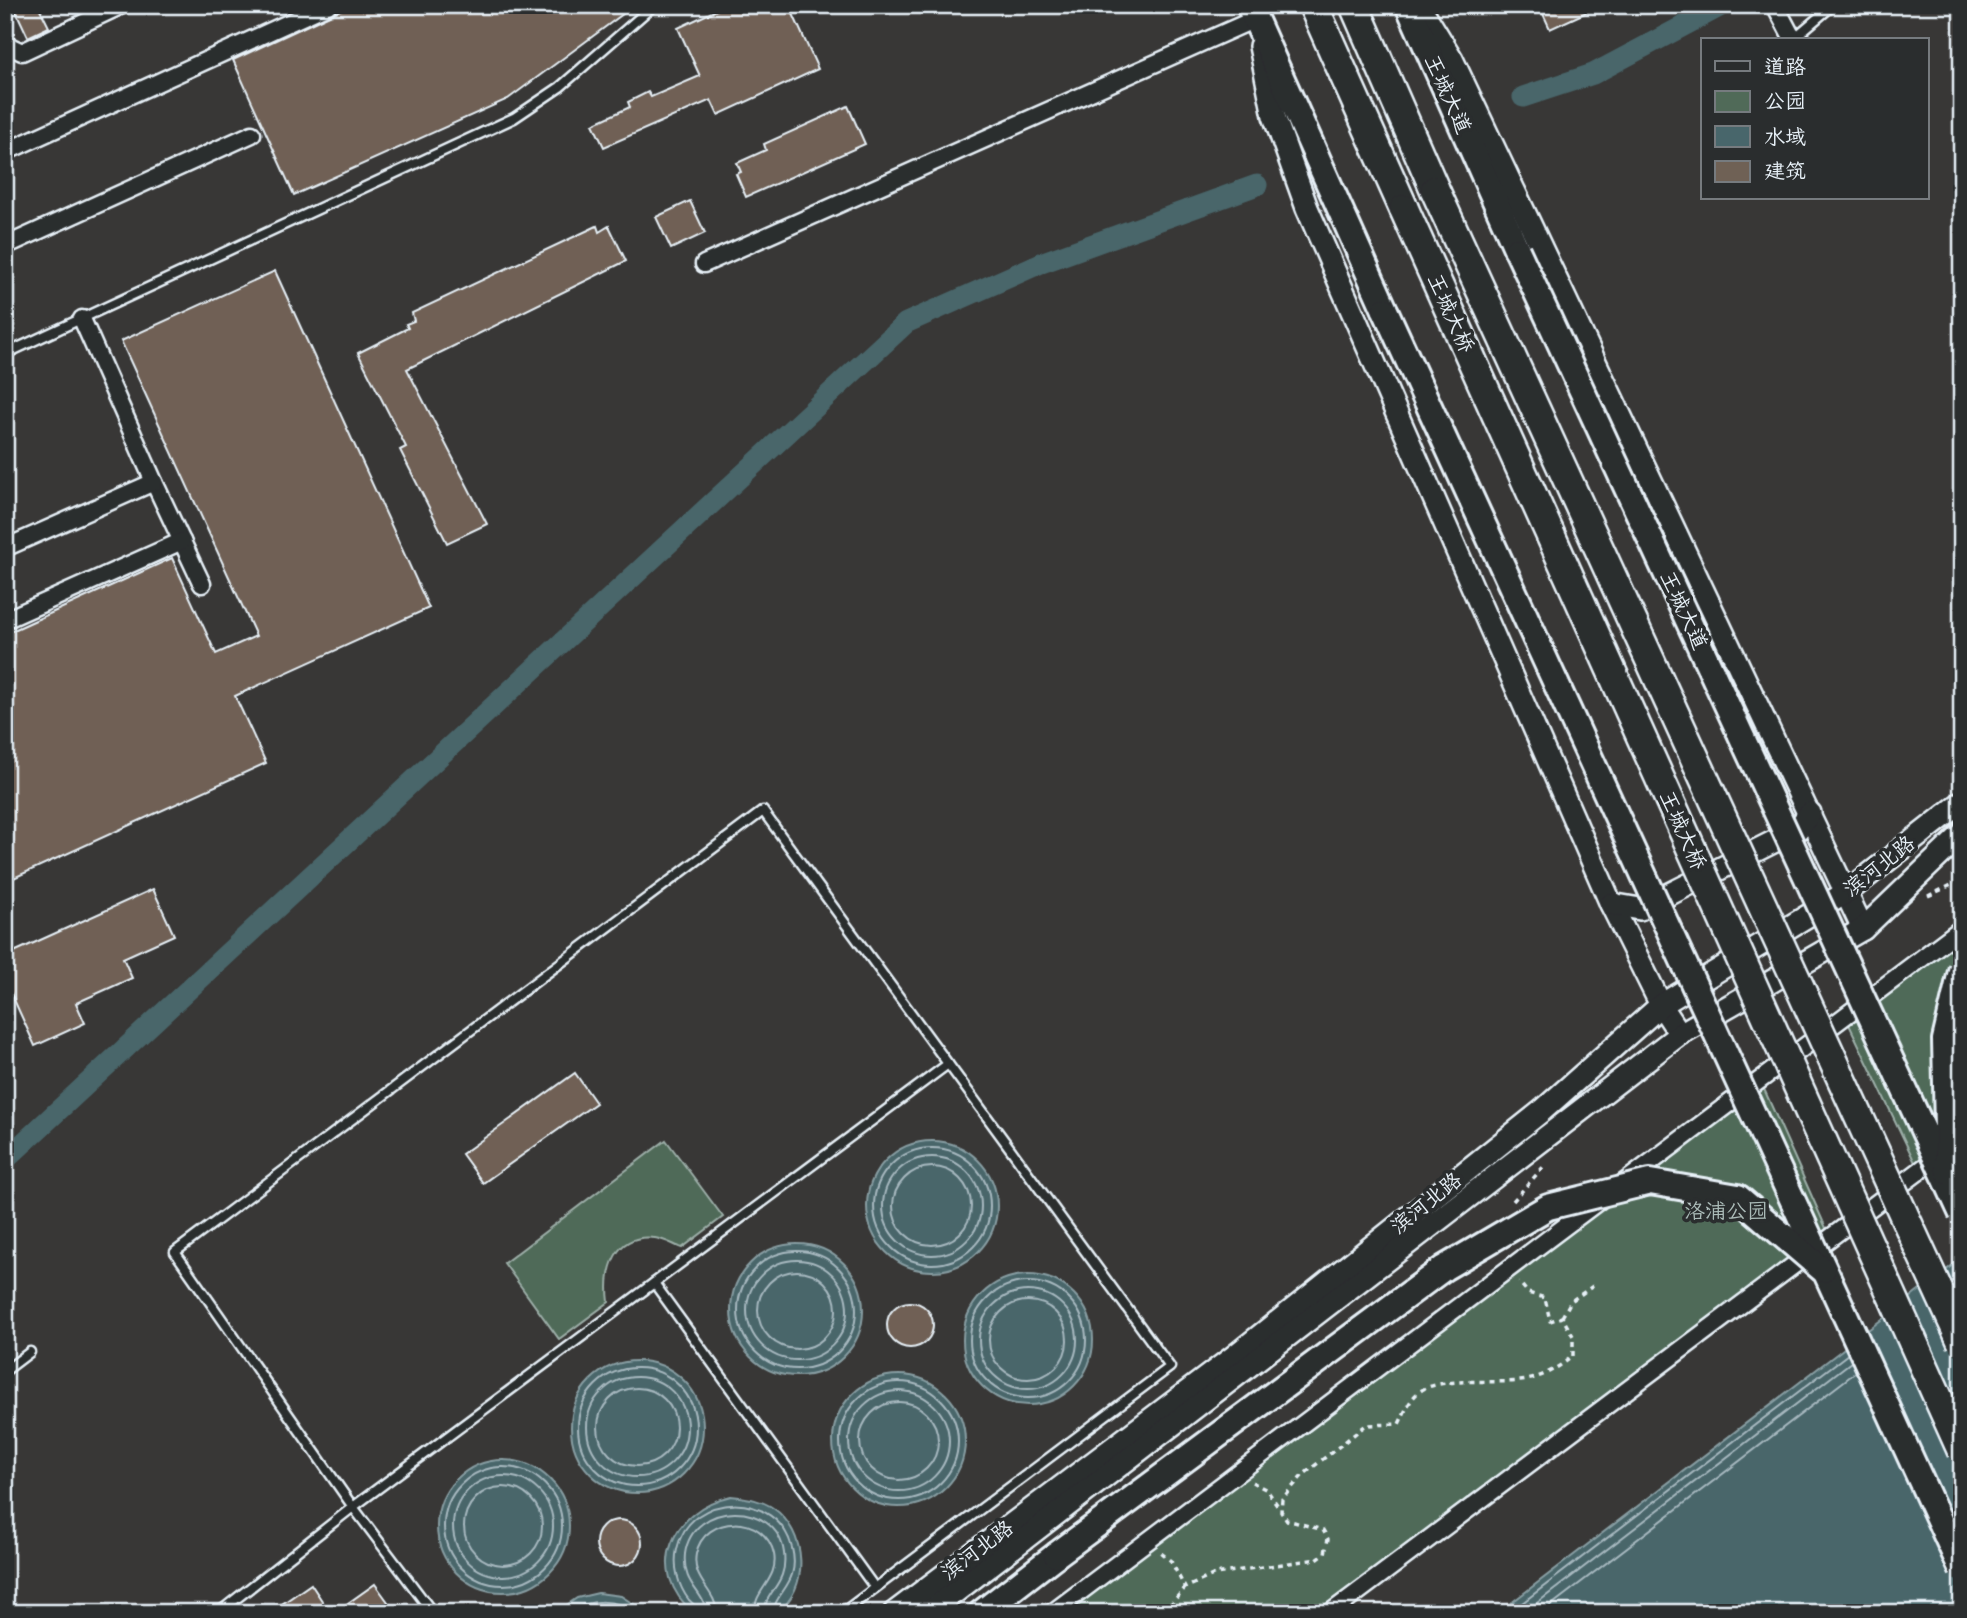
<svg xmlns="http://www.w3.org/2000/svg" width="1967" height="1618" viewBox="0 0 1967 1618" font-family="Kalam,'LXGW WenKai TC',sans-serif">
  <rect width="100%" height="100%" fill="#383736"/>
  <filter id="ink" filterUnits="userSpaceOnUse"><feTurbulence type="fractalNoise" baseFrequency=".0143" numOctaves="2"/><feDisplacementMap in="SourceGraphic" scale="14" xChannelSelector="R" yChannelSelector="G"/><feConvolveMatrix kernelMatrix="1 2 1 2 8 2 1 2 1" color-interpolation-filters="sRGB"/></filter>
  <g filter="url(#ink)">
    <g fill="#506a58" stroke="#9caea8" stroke-width="2">
      <path d="M1962,928v211l-43,32 -74,-155z"/>
      <path d="M1760,1080l70,157 -500,376h-278z"/>
      <path d="M666,1140l57,77 -41,31c-8,-3 -18,-9 -27,-10 -41,-5 -50,32 -46,64l-50,37 -55,-76z"/>
    </g>
    <g fill="#48666b" stroke="#889ea3" stroke-width="2">
      <circle cx="932" cy="1206" r="65"/>
      <circle cx="797" cy="1310" r="66"/>
      <path d="M1962,1258v355h-464z"/>
      <circle cx="1028" cy="1340" r="65"/>
      <circle cx="637" cy="1427" r="66"/>
      <circle cx="899" cy="1441" r="66"/>
      <circle cx="503" cy="1526" r="66"/>
      <path d="M731,1496c15,2 29,3 42,12 34,23 38,81 3,105h-82c-51,-43 -21,-104 37,-117z"/>
      <path d="M598,1593l23,3 26,17h-92l22,-15z"/>
    </g>
    <g fill="none" stroke-linecap="round" stroke-linejoin="round">
      <g stroke="#a8b9c0" stroke-width="2">
        <circle cx="932" cy="1206" r="58"/>
        <circle cx="932" cy="1206" r="49"/>
        <circle cx="932" cy="1206" r="39"/>
        <circle cx="797" cy="1310" r="59"/>
        <circle cx="797" cy="1310" r="50"/>
        <circle cx="797" cy="1310" r="39"/>
        <circle cx="1028" cy="1340" r="58"/>
        <circle cx="1028" cy="1340" r="49"/>
        <circle cx="1028" cy="1340" r="39"/>
        <circle cx="637" cy="1427" r="59"/>
        <circle cx="637" cy="1427" r="50"/>
        <circle cx="899" cy="1441" r="59"/>
        <circle cx="637" cy="1427" r="39"/>
        <circle cx="899" cy="1441" r="50"/>
        <circle cx="899" cy="1441" r="39"/>
        <circle cx="503" cy="1526" r="59"/>
        <circle cx="503" cy="1526" r="50"/>
        <circle cx="503" cy="1526" r="39"/>
        <path d="M566,1613c25,-15 47,-15 72,0"/>
        <path d="M697,1613c0,-8 -3,-8 -8,-13 -11,-14 -16,-34 -12,-51 13,-59 101,-59 115,-1 9,36 -17,43 -19,65"/>
        <path d="M706,1613c-1,-22 -24,-27 -21,-59 7,-54 92,-55 99,-1 4,32 -19,37 -20,60"/>
        <path d="M717,1613c-1,-23 -26,-33 -21,-59 8,-40 69,-41 78,0 5,25 -20,36 -20,59"/>
        <path d="M1509,1613l339,-259"/>
        <path d="M1524,1613l327,-251"/>
        <path d="M1541,1613l315,-241"/>
      </g>
      <g stroke="#48666b" stroke-width="21">
        <path d="M1523,97l70,-23 130,-69"/>
        <path d="M5,1160l901,-837 135,-60 216,-78"/>
      </g>
    </g>
    <g fill="#6f6155" stroke="#e8f1f8" stroke-width="2">
      <path d="M13,5h25l11,22 -21,10z"/>
      <path d="M351,5h284l-127,94 -214,96 -61,-135z"/>
      <path d="M727,5h62l29,64 -100,46 -7,-15 -107,47 -11,-23 37,-17 -2,-5 20,-10 3,5 49,-21 -22,-48z"/>
      <path d="M1539,5h63l-52,24z"/>
      <path d="M848,106l17,38 -119,53 -10,-23 5,-2 -4,-9 29,-13 -2,-6z"/>
      <path d="M690,201l15,32 -34,16 -15,-32z"/>
      <path d="M597,226l2,6 10,-6 17,35 -219,108 80,155 -40,19 -47,-93 6,-3 -48,-94 50,-25 -2,-4 8,-3 -2,-8z"/>
      <path d="M275,271l154,337 -194,88 31,67 -261,119v-248l167,-76 44,96 40,-18 -135,-295z"/>
      <path d="M153,889l21,46 -51,23 9,20 -56,25 9,20 -50,23 -30,-66v-24z"/>
      <path d="M575,1073l21,30 -113,80 -21,-29z"/>
      <circle cx="910" cy="1325" r="23"/>
      <circle cx="619" cy="1543" r="23"/>
      <path d="M311,1584l19,29h-61z"/>
      <path d="M375,1584l21,29h-62z"/>
    </g>
    <g fill="none" stroke-linecap="round" stroke-linejoin="round">
      <defs>
        <g id="lane">
          <path d="M1793,39l40,-34"/>
          <path d="M5,354l509,-236 46,-31 94,-82"/>
          <path d="M654,1283l221,305"/>
          <path d="M5,1371l25,-19"/>
          <path d="M218,1613l135,-106 595,-443"/>
          <path d="M433,1613l-80,-106 -178,-255 588,-441 407,556 -328,246"/>
        </g>
        <g id="street">
          <path d="M1775,5l18,34"/>
          <path d="M5,44l17,8 100,-47"/>
          <path d="M5,152l323,-147"/>
          <path d="M5,246l247,-112"/>
          <path d="M704,264l551,-245"/>
          <path d="M154,482l48,102"/>
          <path d="M5,548l149,-66 -72,-163"/>
          <path d="M5,620l177,-79"/>
          <path d="M1622,1184l340,-256"/>
          <path d="M1052,1613l552,-416"/>
          <path d="M1330,1613l632,-474"/>
        </g>
        <g id="secondary">
          <path d="M1419,5l33,54 411,870"/>
          <path d="M1260,46l14,70 33,92 304,696 50,101 19,29"/>
          <path d="M1611,904l29,5 157,-79 13,-17"/>
          <path d="M894,1613l338,-255 311,-248 118,-105 186,-113 115,-90"/>
          <path d="M928,1613l752,-579 183,-105 99,-95"/>
        </g>
        <g id="primary">
          <path d="M1249,5l136,305"/>
          <path d="M1408,5l109,245"/>
          <path d="M981,1613l75,-58"/>
        </g>
        <g id="highway">
          <path d="M1313,5l91,204"/>
          <path d="M1354,5l81,185"/>
        </g>
      </defs>
      <use href="#lane" stroke="#e8f1f8" stroke-width="13"/>
      <use href="#street" stroke="#e8f1f8" stroke-width="21"/>
      <use href="#secondary" stroke="#e8f1f8" stroke-width="26"/>
      <use href="#primary" stroke="#e8f1f8" stroke-width="30"/>
      <use href="#highway" stroke="#e8f1f8" stroke-width="33"/>
      <g stroke="#e8f1f8" stroke-width="3.5" stroke-dasharray="5 5" stroke-linecap="butt">
        <path d="M1928,896l34,-16"/>
        <path d="M1513,1201l32,-36"/>
        <path d="M1562,1317l9,-16 22,-15"/>
        <path d="M1252,1482l15,8 13,19"/>
        <path d="M1161,1553l10,8 14,27"/>
        <path d="M1163,1613l22,-25 30,-14 102,-15 8,-6 3,-14 -5,-9 -36,-10 -6,-9 1,-12 21,-24 63,-50 33,-1c6,-12 10,-24 20,-32 20,-16 76,-8 101,-11 20,-2 38,-13 53,-25v-20l-11,-19 -12,4 -5,-23 -17,-5 -9,-11"/>
      </g>
      <use href="#lane" stroke="#2a2d2e" stroke-width="8"/>
      <use href="#street" stroke="#2a2d2e" stroke-width="16"/>
      <use href="#secondary" stroke="#2a2d2e" stroke-width="21"/>
      <use href="#primary" stroke="#2a2d2e" stroke-width="24"/>
      <use href="#highway" stroke="#2a2d2e" stroke-width="28"/>
      <defs>
        <g id="primary-bridge">
          <path d="M1517,250l445,964"/>
          <path d="M1385,310l577,1260"/>
          <path d="M1948,1172l-3,-132 17,-73"/>
          <path d="M1056,1555l388,-287 104,-61 102,-25 88,15 85,73"/>
        </g>
        <g id="highway-bridge">
          <path d="M1435,190l527,1152"/>
          <path d="M1404,209l558,1242"/>
        </g>
      </defs>
      <use href="#primary-bridge" stroke="#e8f1f8" stroke-width="30" stroke-linecap="butt"/>
      <use href="#highway-bridge" stroke="#e8f1f8" stroke-width="33" stroke-linecap="butt"/>
      <use href="#primary-bridge" stroke="#2a2d2e" stroke-width="24"/>
      <use href="#highway-bridge" stroke="#2a2d2e" stroke-width="28"/>
    </g>
  </g>
  <g text-anchor="middle" stroke-width="7" stroke-linejoin="round" paint-order="stroke">
    <g font-size="21" fill="#e8f1f8" stroke="#2a2d2e">
      <text transform="translate(1448 94) rotate(66)" y="7">王城大道</text>
      <text transform="translate(1451 313) rotate(66)" y="7">王城大桥</text>
      <text transform="translate(1684 610) rotate(65)" y="7">王城大道</text>
      <text transform="translate(1683 830) rotate(66)" y="7">王城大桥</text>
      <text transform="translate(1879 866) rotate(-38)" y="7">滨河北路</text>
      <text transform="translate(1426 1203) rotate(-39)" y="7">滨河北路</text>
      <text transform="translate(977 1550) rotate(-37)" y="7">滨河北路</text>
    </g>
    <g font-size="21" fill="#abbbb8" stroke="#2a2d2e">
      <text x="1726" y="1218">洛浦公园</text>
    </g>
  </g>
  <rect width="1967" height="1618" fill="none" stroke="#2a2d2e" stroke-width="28"/>
  <rect x="14" y="14" width="1939" height="1590" fill="none" stroke="#e8f1f8" stroke-width="2.5" filter="url(#ink)"/>
  <rect x="1701" y="38" width="228" height="161" fill="#2a2d2e" stroke="#767b7f" stroke-width="2"/>
  <rect x="1715" y="61" width="35" height="10" fill="#2a2d2e" stroke="#767b7f" stroke-width="2"/>
  <text x="1764" y="74" font-size="21" fill="#e8f1f8">道路</text>
  <rect x="1715" y="91" width="35" height="21" fill="#506a58" stroke="#767b7f" stroke-width="2"/>
  <text x="1764" y="108" font-size="21" fill="#e8f1f8">公园</text>
  <rect x="1715" y="126" width="35" height="21" fill="#48666b" stroke="#767b7f" stroke-width="2"/>
  <text x="1764" y="144" font-size="21" fill="#e8f1f8">水域</text>
  <rect x="1715" y="161" width="35" height="21" fill="#6f6155" stroke="#767b7f" stroke-width="2"/>
  <text x="1764" y="178" font-size="21" fill="#e8f1f8">建筑</text>
</svg>
